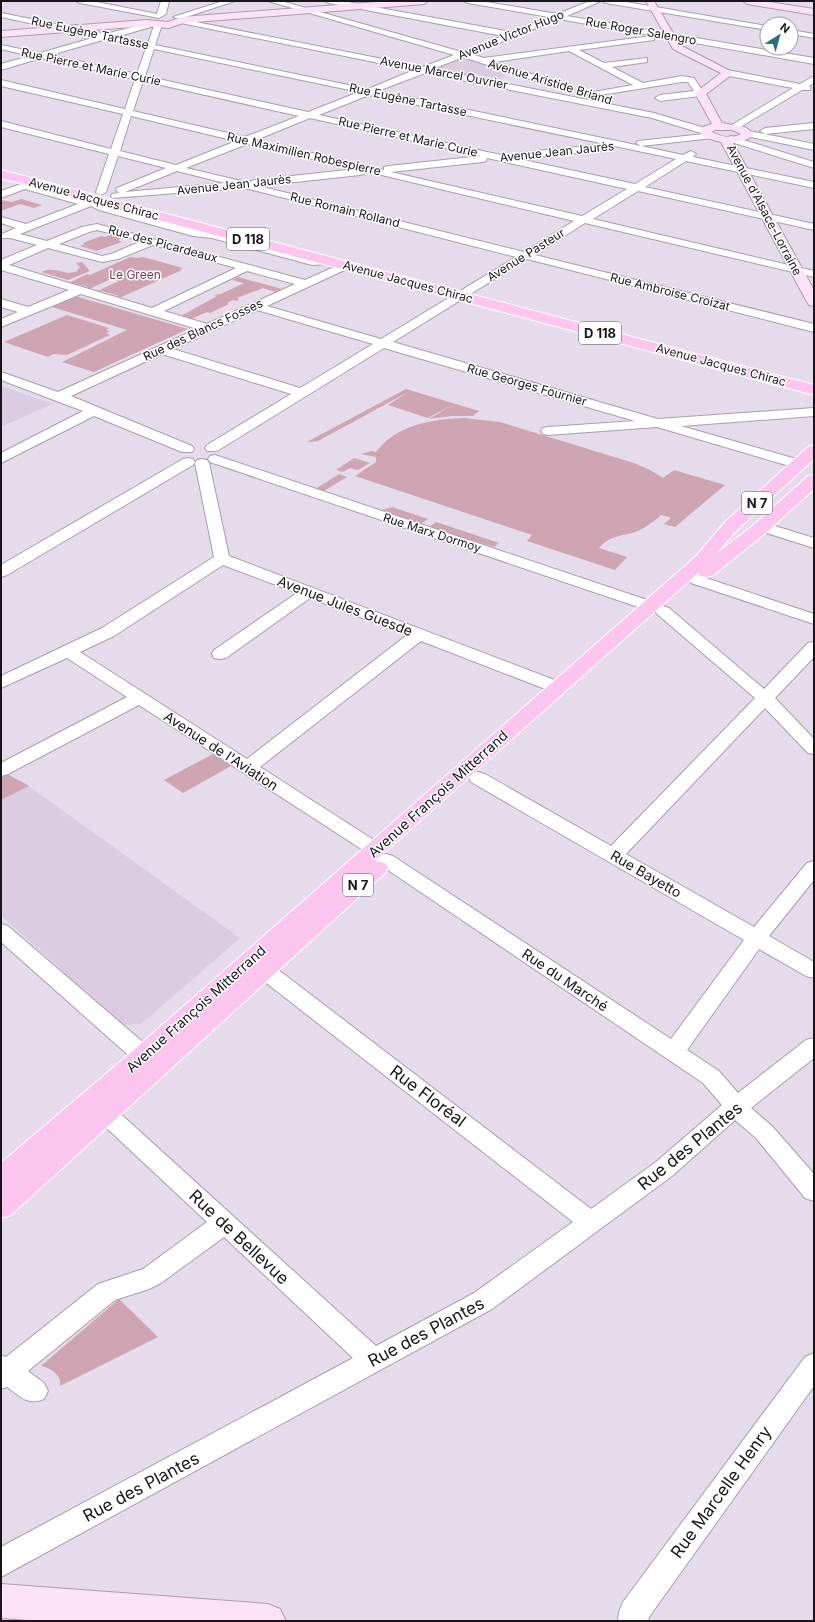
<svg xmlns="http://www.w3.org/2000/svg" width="815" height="1622" viewBox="0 0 815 1622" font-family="Inter,sans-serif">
  <rect width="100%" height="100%" fill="#e5dbeb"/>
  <g fill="#dbcce2">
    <path d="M461,59h7l44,14 -17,8 -57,-11v-2z"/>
    <path d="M1,386l51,18 -51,23z"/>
    <path d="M7,774l10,7 3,-1 220,158 -99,86 -19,1 -121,-110v-138z"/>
  </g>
  <g fill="#cfa5b4">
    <path d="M21,199l21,6 -8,3 -14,-4 -19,7v-11l11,2z"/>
    <path d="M112,234l12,3 -6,3 4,2 -26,9 -16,-5 5,-2 -2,-1 18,-7 4,1z"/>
    <path d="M130,257l7,1 6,-1 40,11 -3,1 2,1 -65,29 -2,-1 4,-2 -17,-5 -7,1 24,-11 -8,-2 -24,11 -2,-1 4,-2 -20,-4 18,-9 3,1z"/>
    <path d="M82,262l8,9 -22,9 -27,-8c17,-7 22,5 37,-1l-1,-1 3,-3 -4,-4z"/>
    <path d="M238,277l44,12 -6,3 -13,-4 -26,10 2,2 -3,1 -3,-1 -6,3 2,1 -19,9 -3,-1 -16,7 -10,-3 36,-20 -3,-1 7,-1 23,-11 -12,-3z"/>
    <path d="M75,296l113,33 -94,43 -32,-10 65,-32 -75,-23z"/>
    <path d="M67,315l42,13 -3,2 4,1 -4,2 4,2 -43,20 -14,-1 -5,3 -44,-15z"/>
    <path d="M406,389l73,22 -6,5h-21l-23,3 23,-14 -24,13 -40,-13 22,-14 -92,50 -11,1z"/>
    <path d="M464,418l36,4 134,41 16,7 13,8 11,-8 51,15 -50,42 -11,-3 7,-6 -10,-3c-9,8 -17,14 -29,18 -15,4 -22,3 -33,15l28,9 -12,13 -88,-29 5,-6 -177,-59 21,-14v-5l-15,-3 10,-3 5,1c20,-27 56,-33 88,-34z"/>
    <path d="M354,458l16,5 -12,7 -8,-2 -7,4 -7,-2z"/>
    <path d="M339,474l8,3 -23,14 -7,-3z"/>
    <path d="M392,507l36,12 -7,5 -39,-14z"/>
    <path d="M436,522l63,21 -5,4 -65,-20z"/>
    <path d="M213,754l18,12 -48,27 -19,-13z"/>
    <path d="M7,774l22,12 -28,14v-23z"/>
    <path d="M119,1299l39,38 -98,49c2,-11 -9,-18 -19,-20z"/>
  </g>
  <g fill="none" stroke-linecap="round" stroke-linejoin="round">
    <defs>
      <g id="street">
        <path d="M76,1h16l65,13 4,-13h8l-3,13 -7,4 -79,-15z"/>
        <path d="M223,1h12l-55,18 -7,-2z"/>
        <path d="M268,1h13l181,51 41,-16 -174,-33 -4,-2h17l169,31 38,-15 -81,-14 -4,-2h17l76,13 33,-13h11l-34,15 247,42v6l-255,-45 -88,35 13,4 167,-22h3v4l-75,10 25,13 43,-5v4l-35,5 31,16 39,-7 12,2 10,15 -4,3 -40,5 -5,-3 5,-3 34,-4 -6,-9h-6l-94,15v-4l45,-8 -64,-34 -75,11 73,23v4l-3,1 -101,-33 -30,12 221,44 54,16 2,2 -4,2 7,1 2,2 -2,2 -72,8 42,9 8,-4 5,3 -3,3 121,25v6l-128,-27 -41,26 169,37v6l-176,-39 -45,28 221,52v6l-229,-54 -50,32 279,69v8l-287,-73 -134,83 265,77 156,-11v8l-133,10 122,35 2,3 -2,3h-10l-136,-40 -109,8 -5,-1 -2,-3 2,-3 5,-1 87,-6 -251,-73 -167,103h-10l-2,-3 2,-3 84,-51 -129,-40 -91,42 121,50 2,3 -2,3h-10l-88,-36 -93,47v-10l82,-42 -82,-31v-8l57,20 139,-63 -116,-35 -80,33v-8l17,-7 -17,-5v-8l27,8 41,-17 -68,-20v-10l36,-15 -27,-7h-8v-4l14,-6 -15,-5v-6l25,7 52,-20 -53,-15 -24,9v-7l34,-12 5,3 -5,4 48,13 1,3 16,1 97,28 15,1 101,27 15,-1 6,3 -6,3 -16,1 -100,-27 -19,-2 -94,-26 -8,-4 -71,28 27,7 35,-14 15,-3 208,56 38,-17h8l2,2 -2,2 -84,39 114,33 135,-82 -283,-72 -1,3 -4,1 -116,9 -1,-2 1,-2 7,-1 -3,-3 1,-2 49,-20 -48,-12 -12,36 -5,3 -4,-1 -1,-2 13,-38 -108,-27v-6l110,28 12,-35 -122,-28v-6l124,29 10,-30 -94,-21 -40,12v-6l29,-8 -29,-7v-4l39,8 56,-16 -95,-20v-4l105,21 45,-12 4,2 3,-1 4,2 -7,20 213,44 46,-19 -233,-47 -4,-2 4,-2 242,48 31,-12zM154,26l-6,17 -32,-6zM106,39l40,9 -9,26 -86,-19zM154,49l205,43 -51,20 -163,-36zM425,73l227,45 52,16 -66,7 -2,2 5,3 -263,-55zM143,81l156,35 -54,21 -112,-26zM369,95l236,49 -87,9 -3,1 -1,4 -195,-43zM131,116l105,25 -60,24 -56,-14zM310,118l171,38 -93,10 -4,1v3l-128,-30zM247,144l109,25 -101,11 -4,1 -1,2 -64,-15zM610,145l66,14 -41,25 -116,-25 87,-9 3,-1zM487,158l140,31 -45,27 -191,-44 92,-10 3,-1zM177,171l48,12 -100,9zM365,171l209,50 -50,31 -265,-66 101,-11 4,-1zM97,230l45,11 -31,13 -9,2 -43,-12 30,-12zM153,245l83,23 -84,40 -143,-43 39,-17 54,14 16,-3zM247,271l48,13 -88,40 -43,-13zM257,310l116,34 -73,44 -127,-39z"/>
        <path d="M602,1h18l147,25v4l-161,-27z"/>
        <path d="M791,30l23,4v4l-23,-4z"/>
        <path d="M727,70l73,14 14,-8v7l-5,3 2,2 -1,2h-8l-67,40 -5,-3 2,-2 61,-37 -69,-13 -1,-2z"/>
        <path d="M814,123v6l-49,5 -5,-3 5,-3z"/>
        <path d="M749,131l65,13v6l-68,-14v-4z"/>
        <path d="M731,136l83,26v6l-86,-27 -2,-2 2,-2z"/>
        <path d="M215,455l441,148 2,3 -2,3 -6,2 -6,-2 -434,-147 -2,-3 2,-3z"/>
        <path d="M188,458l5,1 2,3 -2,3 -186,110 -6,2v-12l182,-106z"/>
        <path d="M202,459l5,1 2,3 20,93 336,128 3,4 -3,4 -6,1 -6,-1 -132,-51 -161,126 123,79 3,4 -3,4 -7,2 -7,-2 -230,-149 -131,69 -7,2v-13l126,-66 -60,-39 -66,30v-12l101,-48 112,-71 -19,-94 2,-3zM223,565l74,28 -83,57 -2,4 2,4 6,1 6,-1 84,-60 97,37 -160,124 -167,-107 34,-16z"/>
        <path d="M762,522l52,16v10l-57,-18 -3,-3 3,-3z"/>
        <path d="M697,575l117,39v10l-123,-41 -2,-3 2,-3z"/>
        <path d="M663,606l6,2 95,81 44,-46 6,-1v15l-39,41 39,41v15l-6,-1 -43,-45 -139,146 128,73 53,-64 7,-2v19l-45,56 45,26v16l-8,-2 -47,-27 -72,101 32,21 19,22 68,-53 8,-2v20l-63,50 21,18 42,48v27l-9,-3 -49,-60 -21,-18 -63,56 -180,133 -491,268v-30l352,-189 -129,-121 -63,46 -12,6 -34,11 -87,71 16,12 4,8 -4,8c-17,7 -24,-3 -37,-12l-6,2v-34l5,2 92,-73 45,-15 64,-47 -110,-103 -4,-6 4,-6 8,-3 8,3 263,239 98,-53 99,-71 -317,-247 -3,-5 3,-5 8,-2 8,2 319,244 65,-47 66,-57 -19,-22 -324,-219 -3,-4 3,-4 7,-2 7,2 278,183 73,-99 -273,-158 -2,-4 2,-4 7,-2 7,2 126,72 144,-148 -98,-84 -2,-3 2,-3z"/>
        <path d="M1,924l7,2 144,124 3,6 -3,6 -8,2 -8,-2 -135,-120z"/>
        <path d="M814,1353v33l-165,231 -1,4h-30l1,-9 4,-10 182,-245z"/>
      </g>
      <g id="secondary">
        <path d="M390,1h38l-4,3 -241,19 -14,5 -23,-2 -145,11v-6l145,-11 22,2 14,-5z"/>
        <path d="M646,1h8l26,44 52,27 -2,4 -24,18 16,29 23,4 9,7 -6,5 -15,4 81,147v16l-5,-1 -2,-3 -86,-160 -15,-4 -6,-5 3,-6 9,-3 -17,-31 26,-20 -48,-24zM715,130h17l9,4c-9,5 -20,3 -29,-2z"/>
        <path d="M743,1h20l51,8v6l-67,-11z"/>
        <path d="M1,1584l267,20 12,5 6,12h-244l-41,-3z"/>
      </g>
      <g id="primary">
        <path d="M1,170l813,215v10l-813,-217z"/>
        <path d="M814,445v14l-77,71 -22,25 41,-32 52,-47 6,-1v14l-46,42 -56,45 -6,1 -6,-1 -2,-3 -323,288 10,2 3,5 -3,5 -374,342 -10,3v-55l134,-114 551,-484 11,-10 28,-33 83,-75z"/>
      </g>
    </defs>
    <use href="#street" stroke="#a89ead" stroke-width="2"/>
    <use href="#secondary" stroke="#a89ead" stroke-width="2"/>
    <use href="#primary" stroke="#fff" stroke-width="2"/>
    <use href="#street" fill="#fff" fill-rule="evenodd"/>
    <use href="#secondary" fill="#fde2f7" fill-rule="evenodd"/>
    <use href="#primary" fill="#fbc5ef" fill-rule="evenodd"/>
  </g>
  <g text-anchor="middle" stroke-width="3" stroke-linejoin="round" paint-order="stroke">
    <g font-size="12" fill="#18151a" stroke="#fff">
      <text transform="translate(641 31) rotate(10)" y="4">Rue Roger Salengro</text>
      <text transform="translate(90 33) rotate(12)" y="4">Rue Eugène Tartasse</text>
      <text transform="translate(511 35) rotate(-22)" y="4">Avenue Victor Hugo</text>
      <text transform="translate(91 67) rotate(12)" y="4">Rue Pierre et Marie Curie</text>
      <text transform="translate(444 73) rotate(11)" y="4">Avenue Marcel Ouvrier</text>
      <text transform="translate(550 82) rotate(17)" y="4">Avenue Aristide Briand</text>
      <text transform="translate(408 100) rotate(12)" y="4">Rue Eugène Tartasse</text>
      <text transform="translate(408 137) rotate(13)" y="4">Rue Pierre et Marie Curie</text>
      <text transform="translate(557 152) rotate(-6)" y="4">Avenue Jean Jaurès</text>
      <text transform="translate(304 154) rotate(13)" y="4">Rue Maximilien Robespierre</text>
      <text transform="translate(234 185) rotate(-6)" y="4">Avenue Jean Jaurès</text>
      <text transform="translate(94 199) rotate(15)" y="4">Avenue Jacques Chirac</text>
      <text transform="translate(345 210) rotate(14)" y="4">Rue Romain Rolland</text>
      <text transform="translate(764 210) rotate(62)" y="4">Avenue d'Alsace-Lorraine</text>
      <text transform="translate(163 244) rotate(15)" y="4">Rue des Picardeaux</text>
      <text transform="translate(526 255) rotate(-32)" y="4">Avenue Pasteur</text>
      <text transform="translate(408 282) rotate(15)" y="4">Avenue Jacques Chirac</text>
      <text transform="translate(670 292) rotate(14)" y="4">Rue Ambroise Croizat</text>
      <text transform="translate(203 330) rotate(-25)" y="4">Rue des Blancs Fosses</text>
      <text transform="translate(721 365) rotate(15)" y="4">Avenue Jacques Chirac</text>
      <text transform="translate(527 385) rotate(16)" y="4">Rue Georges Fournier</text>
      <text transform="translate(432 533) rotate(18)" y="4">Rue Marx Dormoy</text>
    </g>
    <g font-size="12" fill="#773952" stroke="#fff">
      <text x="135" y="279">Le Green</text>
    </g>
    <g fill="#fff" stroke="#5d5b5f" stroke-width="1">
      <rect x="227" y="228" width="42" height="22" rx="3"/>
      <rect x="579" y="322" width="42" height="22" rx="3"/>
      <rect x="742" y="492" width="30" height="22" rx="3"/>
      <rect x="343" y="874" width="30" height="22" rx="3"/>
    </g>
    <g font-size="13" font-weight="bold" fill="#18151a">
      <text x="248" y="244">D 118</text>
      <text x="600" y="338">D 118</text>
      <text x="757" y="508">N 7</text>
      <text x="358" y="890">N 7</text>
    </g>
    <g font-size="14" fill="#18151a" stroke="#fff">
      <text transform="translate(345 606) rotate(21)" y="5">Avenue Jules Guesde</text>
      <text transform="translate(221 751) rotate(33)" y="5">Avenue de l'Aviation</text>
      <text transform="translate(438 794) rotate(-42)" y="5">Avenue François Mitterrand</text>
      <text transform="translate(646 874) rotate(30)" y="5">Rue Bayetto</text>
      <text transform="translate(565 980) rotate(34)" y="5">Rue du Marché</text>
      <text transform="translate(196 1009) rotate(-42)" y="5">Avenue François Mitterrand</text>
    </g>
    <g font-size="17" fill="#18151a" stroke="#fff">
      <text transform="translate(428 1096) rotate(37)" y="6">Rue Floréal</text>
      <text transform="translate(690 1146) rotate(-39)" y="6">Rue des Plantes</text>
      <text transform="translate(239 1237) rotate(43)" y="6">Rue de Bellevue</text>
      <text transform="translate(426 1332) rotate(-28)" y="6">Rue des Plantes</text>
      <text transform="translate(141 1487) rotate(-28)" y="6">Rue des Plantes</text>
      <text transform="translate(721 1492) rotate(-54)" y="6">Rue Marcelle Henry</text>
    </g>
  </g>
  <rect width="815" height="1622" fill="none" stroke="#18151a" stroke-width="4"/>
  <g transform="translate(779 36) rotate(37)"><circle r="19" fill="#ffffff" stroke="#a3a1a3"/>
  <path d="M0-3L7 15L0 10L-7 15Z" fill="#286f7c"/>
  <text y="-6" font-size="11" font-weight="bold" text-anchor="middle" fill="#18151a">N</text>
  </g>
</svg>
